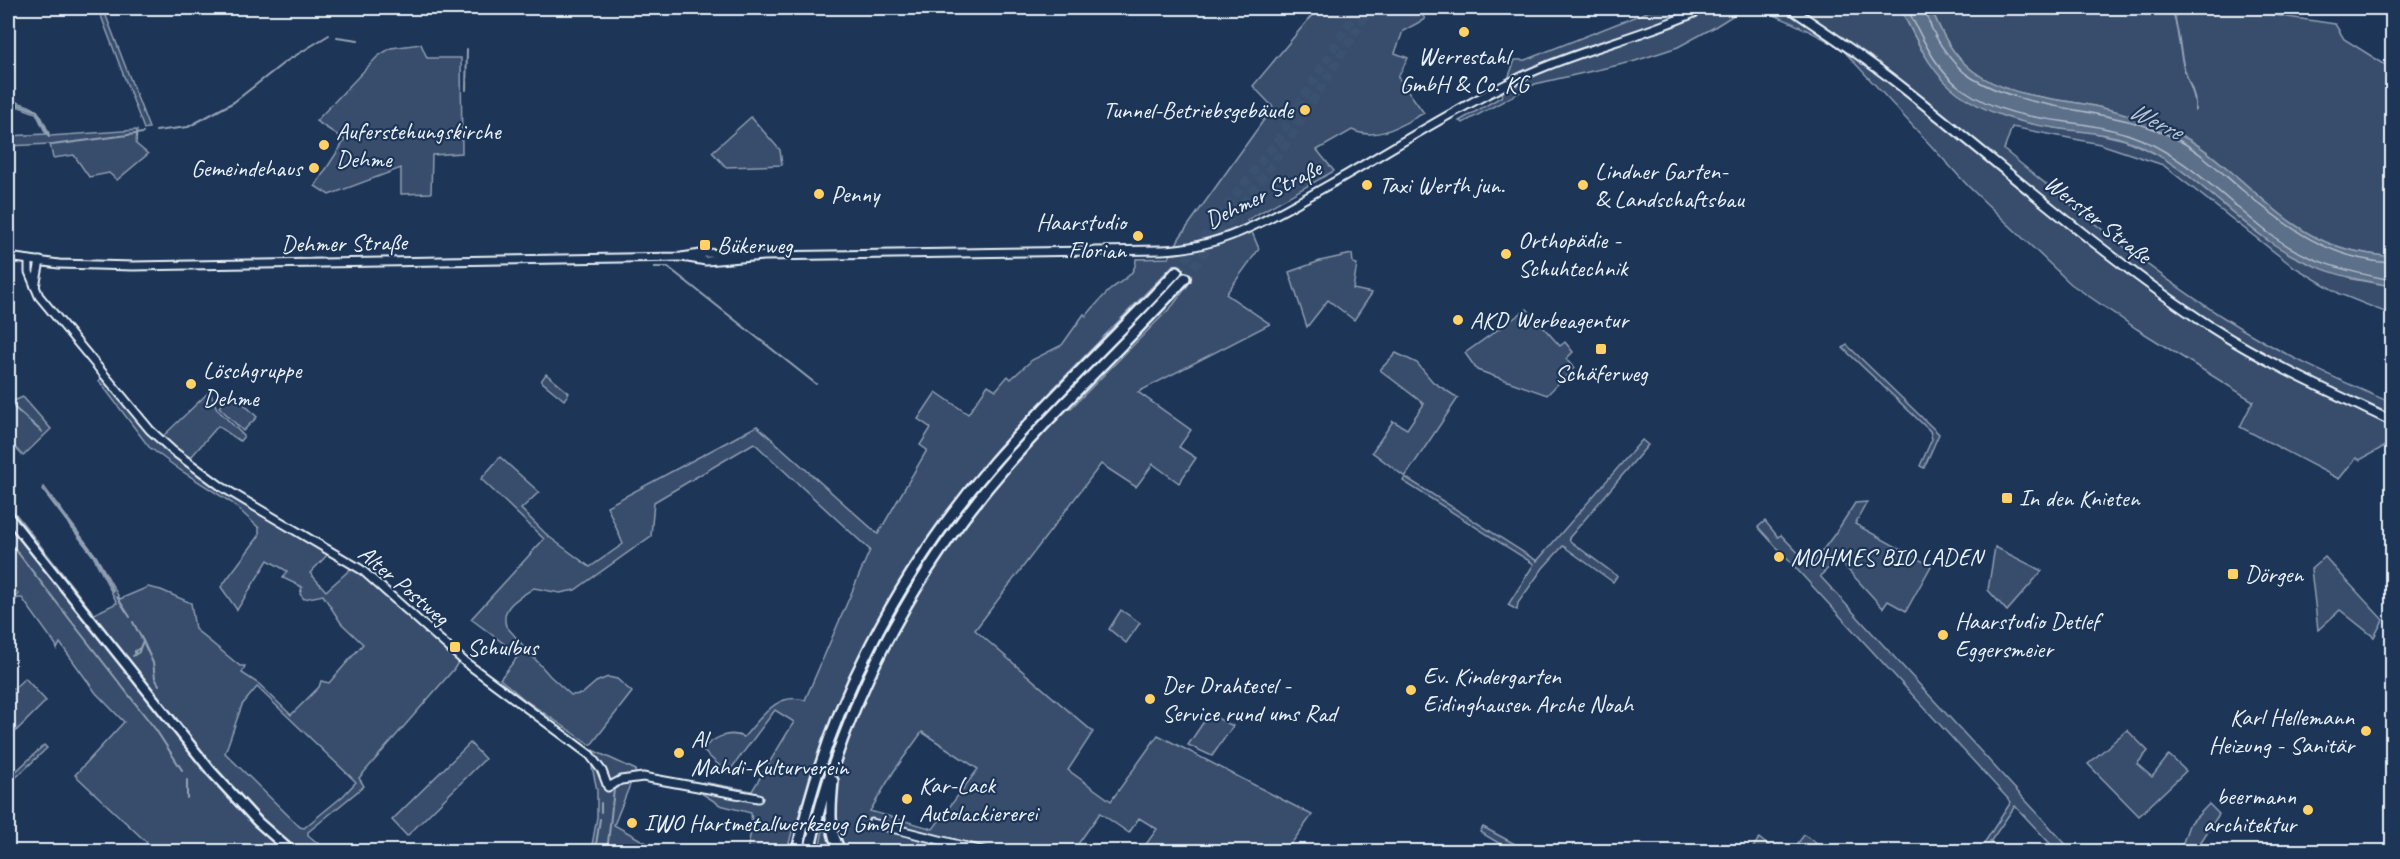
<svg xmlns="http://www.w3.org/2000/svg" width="2400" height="859" viewBox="0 0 2400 859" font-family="Caveat,sans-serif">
  <rect width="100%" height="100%" fill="#1d3557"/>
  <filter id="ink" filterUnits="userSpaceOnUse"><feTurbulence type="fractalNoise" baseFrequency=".0167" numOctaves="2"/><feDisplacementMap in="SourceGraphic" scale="12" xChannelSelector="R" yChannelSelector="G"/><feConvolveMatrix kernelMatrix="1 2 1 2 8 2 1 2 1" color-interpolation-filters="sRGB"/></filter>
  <g filter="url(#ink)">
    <g fill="#374d6c" stroke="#909fb2" stroke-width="1.5" fill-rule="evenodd">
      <path d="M98,8h5l46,120 -5,1z"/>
      <path d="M1318,8h100l7,11 -22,12 -8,22 13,5 -10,19 26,36c-21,11 -47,29 -72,17l-35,20 17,21 -87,49 12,29 -33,45 44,30 -132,68 53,38 -12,17 17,11 -17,25 -26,-19 -17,23 -35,-23 -126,166 118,102 -25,38 43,31 47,-66 154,80 -26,36h-135l-7,-4 13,-18 -18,-11 -10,15 -29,-20 -27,38 -125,1 -17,-5 -10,5 -102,-1 4,-21 -29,-6 -7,27h-40l5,-25 -1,-13 -31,-8 -22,-14 5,-9 49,9 42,-69 -19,-12 -47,63 -26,-23c11,-12 26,-20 42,-13 18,-20 32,-45 61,-37l65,-150 -116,-107 -100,59 -3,34 -76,54 -15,3 -26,-5c-15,10 -34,18 -28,38l44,50 21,19 11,-1 14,-12 12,-5 9,2 15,13 -41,53 -66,-45 -25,-21 19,-24 -48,-36 73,-80 -63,-60 19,-22 39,35 -18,17 27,27 42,31 33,-23 -16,-38 150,-80 121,108 49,-84 -7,-5 11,-17 -13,-9 18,-27 32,22 20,-29 8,5 12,-14 3,3 21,-19 30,-15 22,-31 2,2c8,-9 15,-18 24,-26 11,-10 26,-14 26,-31l33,-1 11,-21 93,-130 -20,-21zM1173,265l18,16 -18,24 -102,103 -19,-18zM922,732l56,37 -45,60 -63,-18 24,-40z"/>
      <path d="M1657,8h88l-32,20 -35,19 -46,15 -97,22 -72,39 -4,-2 42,-24 14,-37h10z"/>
      <path d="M1758,8h142l22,43 132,77 37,4 34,8 40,18 31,22 156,99 40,7v29l-52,-21 -49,-29 -128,-100 -63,-21 -88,-17 -8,23c73,59 145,121 225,171 52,33 107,58 163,82v39l-32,18 -4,-2 -17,21 -99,-52 13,-26 -116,-72 -66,-45 -103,-98 -126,-137c-27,-16 -55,-29 -84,-41z"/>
      <path d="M1931,8h321l2,4 81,12 9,15 48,30v188c-16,-2 -33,-4 -49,-9 -39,-10 -72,-41 -101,-67 -19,-16 -39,-35 -62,-46 -27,-13 -56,-23 -86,-29 -39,-8 -87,-9 -121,-35 -22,-17 -32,-39 -42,-63z"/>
      <path d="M421,44l6,14h34l1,95 -30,2 -1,38 -30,1v-26l-72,27 -14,-9 30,-46 -29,-19 62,-65 13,-8z"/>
      <path d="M8,99c30,10 30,7 42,37l87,-6 -1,14 12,10 -31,26 -8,-7 -20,4 -15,-22 -21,3 -3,-14 -42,2v-10l38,-2 -10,-21 -28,-10z"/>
      <path d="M751,117l29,33 2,15 -56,2 -14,-15z"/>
      <path d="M1352,254l1,9 4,1 -4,25 19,4 -18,27 -26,-20 -21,27 -18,-55 31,-11z"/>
      <path d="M1527,309l33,37 5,-4 8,10 -7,7 8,9 -27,27 -70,-25 -12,-17z"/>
      <path d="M1847,345l92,89 -15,34 -4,-2 12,-27 -2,-8 -87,-83z"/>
      <path d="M1396,353l21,10 16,19 25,16 -53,79 132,84 105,-121 6,5 -79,93 1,3 47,35 -4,6 -50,-36 -20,22 -25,35 -1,7 -9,-5 26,-41 -131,-83 2,-4 -33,-25 21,-31 14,8 17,-25 -44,-34z"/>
      <path d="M103,374l55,67 52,-50 7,18 27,27 -4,5 -22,-15 -33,38 34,23 113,63 -22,23 16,18 28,-25 106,93 -6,10 -95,109 5,8 -56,46v3l19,16h-171l-81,-76 49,-53 -28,-29 -36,-50 -3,6 -1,-4 -34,-47h-4l-10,8v-3l10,-9 -10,-12v-78l86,110 23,-11 -24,-47 -51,-67 2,-2 52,69 24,43 28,-12 13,3 30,13 4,26 45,37h5l-3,7 17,11 32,31 28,-28 2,-6 8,2 34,-39 -22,-21 -18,-28 -19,4 -4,-5 2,-7 -19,-9 4,-7 -19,-11 -31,50 -16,-23 38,-51v-8l-27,-25 -52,-33 -31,-23 -50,-66zM257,687l99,95 -13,14 -39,32 -4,-1 -75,-74 17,-48z"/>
      <path d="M546,374l23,19 -5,7 -23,-19z"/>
      <path d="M233,393l24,24 -14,14 -24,-24z"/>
      <path d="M23,397l28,32 -28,27 -15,-16v-40l6,1z"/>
      <path d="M1867,502l-12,22 76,42 -25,45 -18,-10 -5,7 -45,-49 -18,17 252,275h-15l-42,-45 -25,36 14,9h-25l32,-49 -253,-275 7,-6 13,16 3,-2 30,31 28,-38 16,-25z"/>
      <path d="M1995,547l47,24 -35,40 -19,-21z"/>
      <path d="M2325,557l58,63 -9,17 -34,-27 -22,20 -7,-61z"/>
      <path d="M1121,610l19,13 -14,20 -17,-14z"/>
      <path d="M25,678l21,23 -38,38v-45z"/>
      <path d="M1209,714l24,12 -21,30 -24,-11z"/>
      <path d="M2127,730l21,21 -11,13 15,13 17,-22 17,16 -47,45 -51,-52z"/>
      <path d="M470,743l15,16 -78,77 -15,-16z"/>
      <path d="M44,745l3,3 -39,37v-6z"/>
      <path d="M588,748l48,22 -22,55 47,26h-70l6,-34v-27z"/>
      <path d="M2209,804l10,10 -24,37h-15l9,-26z"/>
      <path d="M1483,827l45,24h-16l-32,-19z"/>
      <path d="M1804,835l19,13 -3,3h-28z"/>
      <path d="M1759,838l15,12v1h-23z"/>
    </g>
    <path fill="#5d7089" stroke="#95a4b5" stroke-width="1.5" d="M1900,8h31c10,24 20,46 42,63 34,26 82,27 121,35 30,6 59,16 86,29 23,11 43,30 62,46 29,26 62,57 101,67 16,5 33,7 49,9v29c-46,-8 -82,-17 -122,-44 -49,-34 -86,-81 -144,-102 -23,-8 -47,-8 -71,-12 -35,-5 -68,-14 -97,-35 -29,-21 -42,-55 -58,-85z"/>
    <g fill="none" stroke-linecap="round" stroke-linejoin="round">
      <g stroke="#b0bdcc" stroke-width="1.5">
        <path d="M1907,8c15,29 28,62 55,81 56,38 106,26 165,45 57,19 97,65 144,101 37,27 77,37 121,45"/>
        <path d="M1926,8c2,23 26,58 46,70 63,37 142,27 208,63 23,13 41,31 61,48 45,38 90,71 151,74"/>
      </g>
      <g stroke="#95a4b5" stroke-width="2">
        <path d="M2172,8c6,18 7,37 11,56 3,16 14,30 12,46"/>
        <path d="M337,37l21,3"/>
        <path d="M466,90l1,-41"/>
        <path d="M8,101l29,10 12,26"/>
        <path d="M156,131l32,-4 46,-25 51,-40 44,-27"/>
        <path d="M52,145l91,-12"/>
        <path d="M654,267h14l148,117"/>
        <path d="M8,402l34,30"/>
        <path d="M43,489l52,67 18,35"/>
        <path d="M8,540l148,190 26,40"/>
        <path d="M117,597l13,20"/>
        <path d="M133,622l10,19 -3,7"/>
        <path d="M143,641l10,22 2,15 4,7"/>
        <path d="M133,656l6,-4 1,-4 -5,3v2"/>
        <path d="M187,780v18"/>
        <path d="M601,812v-9"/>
        <path d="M595,851l5,-32"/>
        <path d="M607,852l7,-63"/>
      </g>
      <g stroke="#3b516f" stroke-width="9" stroke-dasharray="9 4.5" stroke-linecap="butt">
        <path d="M1177,271l100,-130 81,-133"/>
        <path d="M1185,278l77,-99 25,-36 83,-135"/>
      </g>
      <defs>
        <g id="tertiary">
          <path d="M8,257l51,7 74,2 549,-9 24,-4 34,2"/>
          <path d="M682,257l24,4 58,-5 398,-6c65,-2 116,-37 172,-68 62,-36 123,-74 187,-105 59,-28 125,-41 184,-69"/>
          <path d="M29,260v12l10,24 111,134 23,21 49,36 140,83 103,92 125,93 12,16 6,16 13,-7 22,-3 115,21"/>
          <path d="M35,287l5,-26"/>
          <path d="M872,823l115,29"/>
        </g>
        <path id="secondary" d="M1790,8c38,26 76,50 112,79 102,80 199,168 309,240 57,37 120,65 181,94"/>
        <path id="primary" d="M8,516l203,255 47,51 34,30"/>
        <g id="motorway">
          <path d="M833,781c-2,24 -6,49 8,71"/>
          <path d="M797,852c30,-144 101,-279 197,-390 58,-66 123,-126 183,-191"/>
          <path d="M809,852c32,-143 101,-276 197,-386 57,-65 121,-123 179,-188"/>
        </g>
      </defs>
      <use href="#tertiary" stroke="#e8f1f8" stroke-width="11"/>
      <use href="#secondary" stroke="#e8f1f8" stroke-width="12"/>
      <use href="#primary" stroke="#e8f1f8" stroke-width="13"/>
      <use href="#motorway" stroke="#e8f1f8" stroke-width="14"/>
      <use href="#tertiary" stroke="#1d3557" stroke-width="7"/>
      <use href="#secondary" stroke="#1d3557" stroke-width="8"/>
      <use href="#primary" stroke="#1d3557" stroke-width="8"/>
      <use href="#motorway" stroke="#1d3557" stroke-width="9"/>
    </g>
  </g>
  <g fill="#ffd166" stroke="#1d3557" stroke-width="2">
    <circle cx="1464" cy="32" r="6"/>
    <circle cx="1305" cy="110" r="6"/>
    <circle cx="324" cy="145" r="6"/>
    <circle cx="314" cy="168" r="6"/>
    <circle cx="1367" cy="185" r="6"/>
    <circle cx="1583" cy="185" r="6"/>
    <circle cx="819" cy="194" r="6"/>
    <circle cx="1138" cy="236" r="6"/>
    <rect x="699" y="239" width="12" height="12" rx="3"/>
    <circle cx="1506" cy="254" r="6"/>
    <circle cx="1458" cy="320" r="6"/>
    <rect x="1595" y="343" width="12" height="12" rx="3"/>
    <circle cx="191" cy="384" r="6"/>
    <rect x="2001" y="492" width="12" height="12" rx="3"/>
    <circle cx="1779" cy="557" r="6"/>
    <rect x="2227" y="568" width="12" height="12" rx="3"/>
    <circle cx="1943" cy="635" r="6"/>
    <rect x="449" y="641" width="12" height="12" rx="3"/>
    <circle cx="1411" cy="690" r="6"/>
    <circle cx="1150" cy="699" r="6"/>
    <circle cx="2366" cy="731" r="6"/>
    <circle cx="679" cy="753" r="6"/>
    <circle cx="907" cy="799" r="6"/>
    <circle cx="2308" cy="810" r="6"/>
    <circle cx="632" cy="823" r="6"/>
  </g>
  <g text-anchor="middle" stroke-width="4.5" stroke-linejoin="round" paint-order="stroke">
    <g font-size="24" fill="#e8f1f8" stroke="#1d3557" text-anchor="start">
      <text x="1464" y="64" text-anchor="middle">Werrestahl<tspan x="1464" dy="28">GmbH &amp; Co. KG</tspan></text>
      <text x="1293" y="118" text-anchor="end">Tunnel-Betriebsgebäude</text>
      <text x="336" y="139">Auferstehungskirche<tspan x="336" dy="28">Dehme</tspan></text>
      <text x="302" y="176" text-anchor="end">Gemeindehaus</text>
      <text x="1595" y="179">Lindner Garten-<tspan x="1595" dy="28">&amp; Landschaftsbau</tspan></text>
      <text x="1379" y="193">Taxi Werth jun.</text>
      <text x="831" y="202">Penny</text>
      <text x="1126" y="230" text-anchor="end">Haarstudio<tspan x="1126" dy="28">Florian</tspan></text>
      <text x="1518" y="248">Orthopädie -<tspan x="1518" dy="28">Schuhtechnik</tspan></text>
      <text x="717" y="253">Bükerweg</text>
      <text x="1470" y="328">AKD Werbeagentur</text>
      <text x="203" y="378">Löschgruppe<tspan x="203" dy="28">Dehme</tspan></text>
      <text x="1601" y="381" text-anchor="middle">Schäferweg</text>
      <text x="2019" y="506">In den Knieten</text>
      <text x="1791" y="565">MOHMES BIO LADEN</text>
      <text x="2245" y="582">Dörgen</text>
      <text x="1955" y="629">Haarstudio Detlef<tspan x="1955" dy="28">Eggersmeier</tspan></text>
      <text x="467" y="655">Schulbus</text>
      <text x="1423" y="684">Ev. Kindergarten<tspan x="1423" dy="28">Eidinghausen Arche Noah</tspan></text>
      <text x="1162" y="693">Der Drahtesel -<tspan x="1162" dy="28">Service rund ums Rad</tspan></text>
      <text x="2354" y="725" text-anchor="end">Karl Hellemann<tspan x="2354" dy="28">Heizung - Sanitär</tspan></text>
      <text x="691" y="747">Al<tspan x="691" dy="28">Mahdi-Kulturverein</tspan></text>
      <text x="919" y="793">Kar-Lack<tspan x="919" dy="28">Autolackiererei</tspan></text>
      <text x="2296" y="804" text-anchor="end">beermann<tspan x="2296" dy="28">architektur</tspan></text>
      <text x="644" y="831">IWO Hartmetallwerkzeug GmbH</text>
    </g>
    <g font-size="24" fill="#e8f1f8" stroke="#1d3557">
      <text transform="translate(1263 194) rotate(-26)" y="8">Dehmer Straße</text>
      <text transform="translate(2098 219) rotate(38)" y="8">Werster Straße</text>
      <text transform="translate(344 243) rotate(-1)" y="8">Dehmer Straße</text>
      <text transform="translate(404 585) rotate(40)" y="8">Alter Postweg</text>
    </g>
    <g font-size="26" font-style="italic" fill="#b7c4d1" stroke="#1d3557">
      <text transform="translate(2156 120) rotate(26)" y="9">Werre</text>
    </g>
  </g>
  <rect width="2400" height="859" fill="none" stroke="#1d3557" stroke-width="30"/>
  <rect x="15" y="15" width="2370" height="829" fill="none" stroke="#e8f1f8" stroke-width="2" filter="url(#ink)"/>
</svg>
